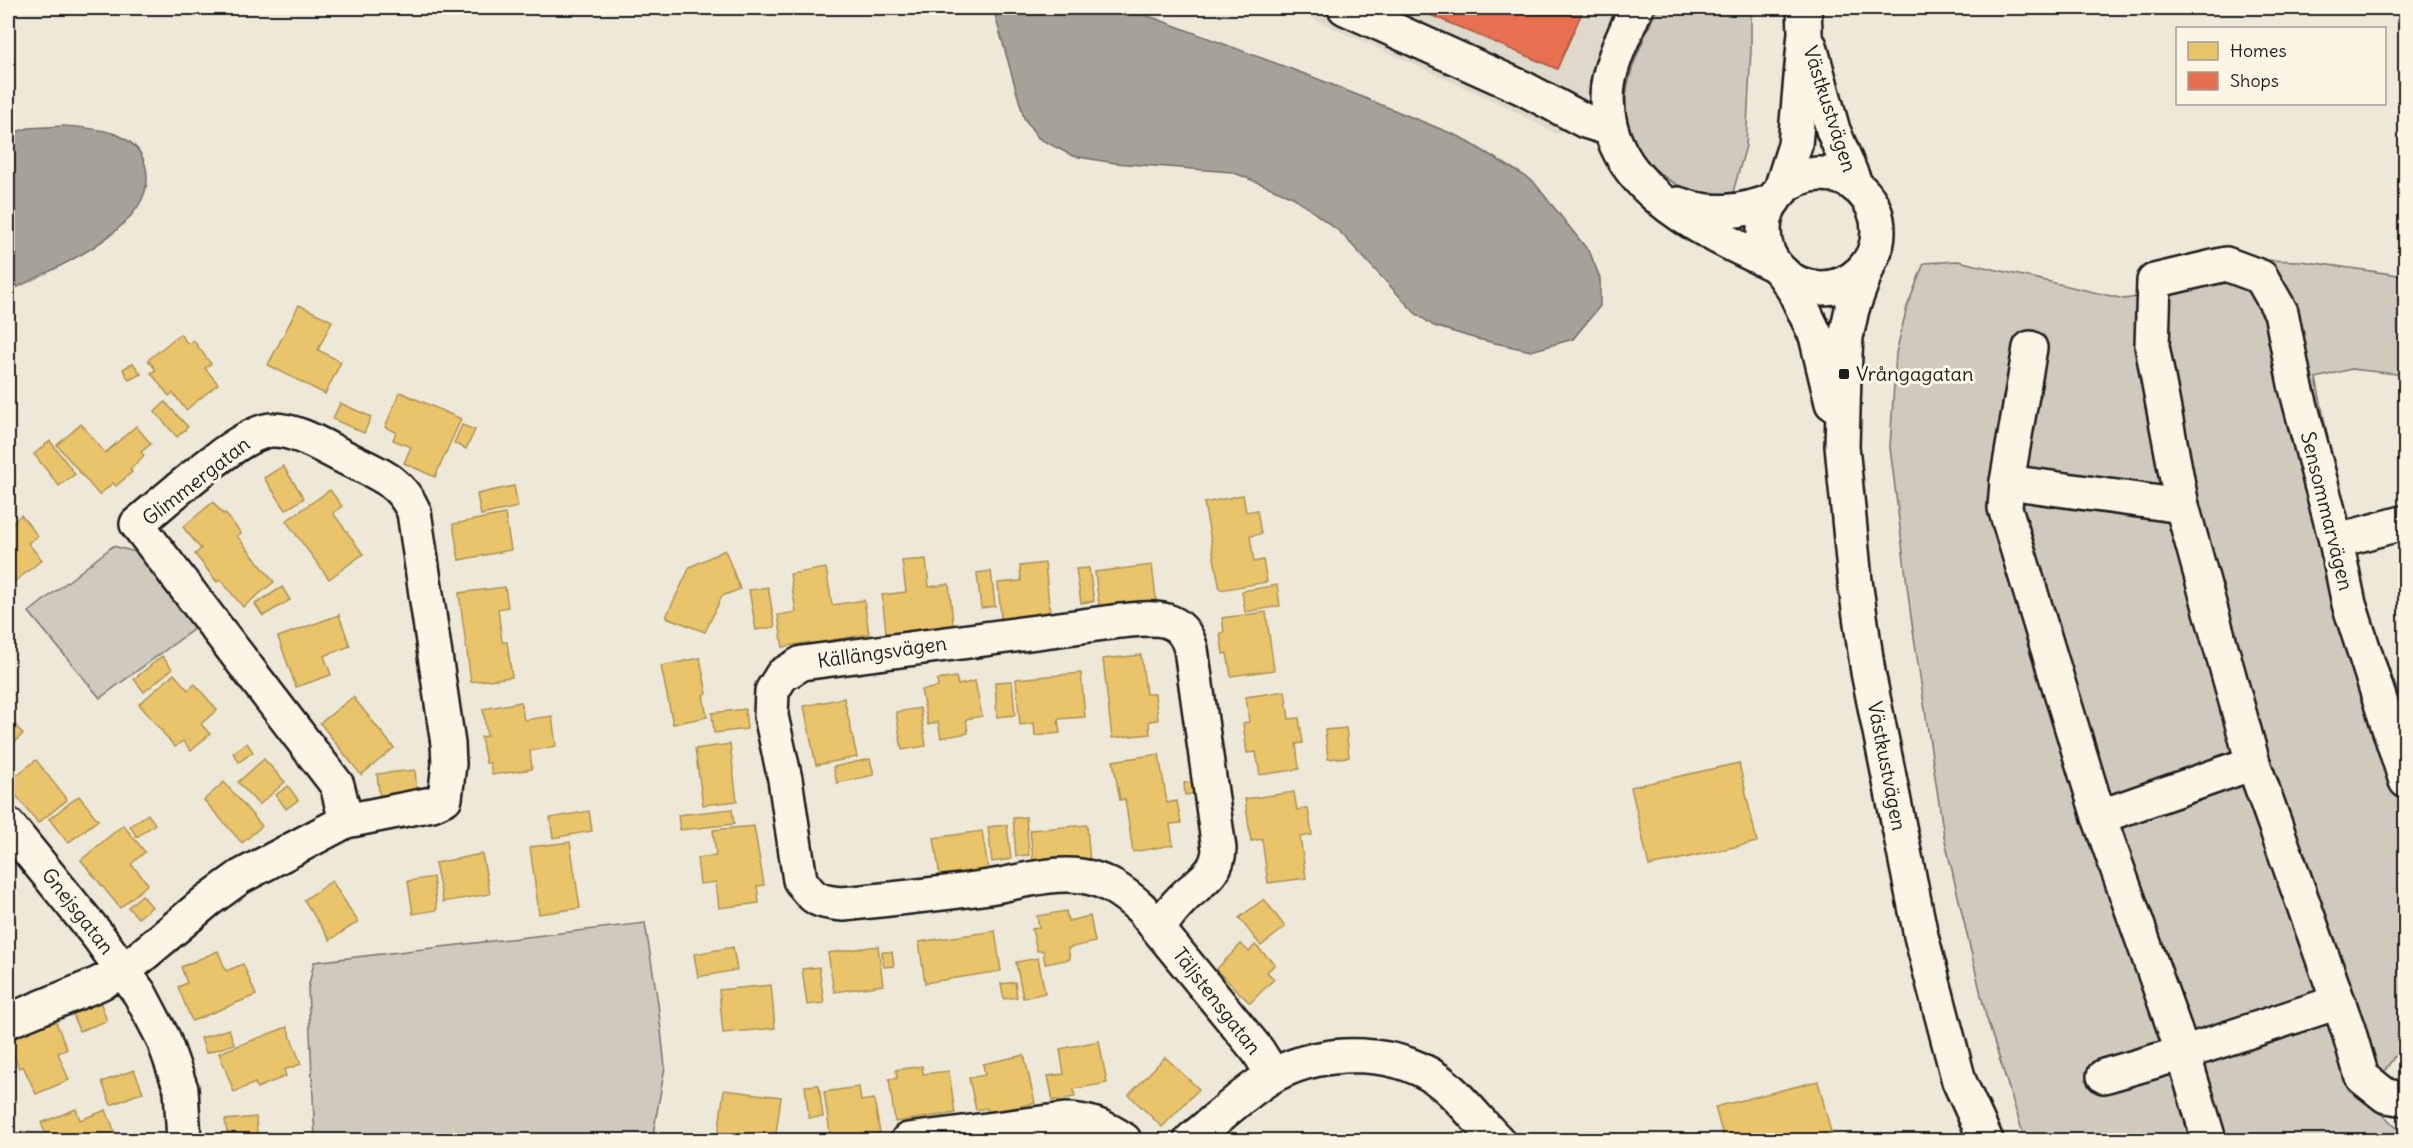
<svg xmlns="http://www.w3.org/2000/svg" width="2413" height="1148" viewBox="0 0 2413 1148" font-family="Delius,sans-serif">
  <rect width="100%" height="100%" fill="#eee8d9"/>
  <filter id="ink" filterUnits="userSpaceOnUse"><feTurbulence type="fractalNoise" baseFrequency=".0167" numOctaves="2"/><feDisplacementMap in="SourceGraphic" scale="12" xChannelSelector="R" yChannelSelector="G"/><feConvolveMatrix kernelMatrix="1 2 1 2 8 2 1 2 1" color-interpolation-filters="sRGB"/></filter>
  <g filter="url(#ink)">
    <path fill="#ded9cb" d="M1289,8h368l-26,65 -4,18 -1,19 -70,24 -55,-30z"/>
    <g fill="#cfcabd" stroke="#76736c" stroke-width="1.5">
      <path d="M1657,8h94v41l-5,97 -13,46c-10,9 -32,2 -44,-2 -40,-15 -70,-56 -62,-101 5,-28 20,-55 30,-81z"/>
      <path d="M2255,260l46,1 104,15v99l-54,-6 -35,9 40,202 49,131v343l-11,3 -28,41 39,38v4h-377l-6,-10 -36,-114 -42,-180 -33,-219 -21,-170 6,-94 11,-46 17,-44 34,-2 166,38 111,-17z"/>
      <path d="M113,546l30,8 55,72 -98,72 -71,-86z"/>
      <path d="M645,923l13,80 7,64 -13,73h-337l-7,-151 6,-27z"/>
    </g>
    <g fill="#a7a299" stroke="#6f6c67" stroke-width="1.5">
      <path d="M993,8h127l37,11 161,60 142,58 73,44 57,72 10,25v28l-27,33 -42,12 -54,-12 -43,-13 -19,-13 -75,-81 -47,-35 -61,-25 -117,-9 -42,-7 -35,-18 -14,-20z"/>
      <path d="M64,126c30,2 71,4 81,38 19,62 -95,106 -137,128v-158l21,-6z"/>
    </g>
    <g fill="#e9c46a" stroke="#ac9253" stroke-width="1.5">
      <path d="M299,305l33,16 -14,29 23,12 -16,32 -57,-29z"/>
      <path d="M180,334l8,10 5,-4 18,24 -6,4 13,16 -32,26 -13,-17 -4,3 -18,-23 5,-3 -8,-10z"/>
      <path d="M133,363l8,11 -12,6 -6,-11z"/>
      <path d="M400,392l61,27 -26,58 -31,-14 7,-16 -18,-7 3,-8 -11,-5z"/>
      <path d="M165,402l23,25 -11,10 -22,-25z"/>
      <path d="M340,403l31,14 -7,16 -31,-14z"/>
      <path d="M81,424l24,29 31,-27 15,18 -10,8 3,4 -14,13 2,3 -16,14 -3,-3 -14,12 -42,-50z"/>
      <path d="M462,425l13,5 -9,19 -12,-6z"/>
      <path d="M50,441l25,33 -16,12 -25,-32z"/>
      <path d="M283,466l21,32 -18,12 -22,-32z"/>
      <path d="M514,486l4,21 -37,8 -4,-21z"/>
      <path d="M330,490l12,16 -9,7 30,41 -34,25 -43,-58z"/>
      <path d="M1243,495l3,17 11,-2 4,24 -11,2 4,26 9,-2 4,22 -47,8 -16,-87z"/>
      <path d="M213,502l10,12 2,-1 16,20 -4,3 37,46 -31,25 -23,-28 -3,3 -22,-28 6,-5 -18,-22z"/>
      <path d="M505,514l6,36 -52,10 -6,-36z"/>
      <path d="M21,515l17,21 -10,7 14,17 -28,22 -6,-9v-56l4,6z"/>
      <path d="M725,550l15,39 -18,7 -17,36 -39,-15 24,-50z"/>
      <path d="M926,559l3,28 20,-3 5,49 -67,8 -5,-46 24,-3 -4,-31z"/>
      <path d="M1045,563l6,61 -49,5 -4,-46 23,-2 -1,-15z"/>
      <path d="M1152,565l5,42 -57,6 -5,-41z"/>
      <path d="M826,568l6,37 32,-5 5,34 -44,7 1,7 -15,2 -2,-8 -26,5 -5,-32 18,-3 -6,-38z"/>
      <path d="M1089,568l5,33 -13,2 -5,-34z"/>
      <path d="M991,571l4,35 -14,2 -4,-35z"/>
      <path d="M1277,585l3,21 -35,6 -3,-21z"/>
      <path d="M282,587l8,13 -27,16 -8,-12z"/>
      <path d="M505,587l3,20 -10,2 4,33h5l5,35 -41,5 -12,-89z"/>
      <path d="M768,587l7,40 -19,3 -7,-40z"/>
      <path d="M1266,612l8,58 -43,6 -4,-23 -4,1 -3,-21 4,-1 -2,-14z"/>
      <path d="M339,615l11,31 -26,10 7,19 -35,12 -18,-50z"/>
      <path d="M1141,655l5,39h9l3,26 -9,1 1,13 -38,4 -9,-79z"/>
      <path d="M162,656l10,13 -28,23 -10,-13z"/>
      <path d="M700,658l7,36 -4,1 4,22 -34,7 -12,-58z"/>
      <path d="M1081,673l4,44 -27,2 2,14 -25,3 -1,-13 -14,2 -4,-46z"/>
      <path d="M174,674l14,16 7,-6 22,26 -16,14 9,10 -19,17 -8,-10 -8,6 -36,-43z"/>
      <path d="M956,677l2,8 17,-4 7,35 -16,3 2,14 -27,5 -3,-16 -10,3 -7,-35 17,-3 -1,-7z"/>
      <path d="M1012,681l3,34 -18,2 -2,-35z"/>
      <path d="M1285,691l4,28 10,-1 4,25 -7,1 3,25 -39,6 -4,-23 -9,1 -4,-30 6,-1 -3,-25z"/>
      <path d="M353,697l41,51 -33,27 -41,-52z"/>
      <path d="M844,698l13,59 -41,8 -12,-59z"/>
      <path d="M521,702l3,18 28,-4 4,30 -26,5 2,18 -40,6 -2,-12h-4l-5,-26 6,-1 -4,-27z"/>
      <path d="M920,708l6,38 -24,4 -6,-38z"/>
      <path d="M745,709l2,20 -33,4 -2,-20z"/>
      <path d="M9,718l14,16 -15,14v-28z"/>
      <path d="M1346,728l3,29 -21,2 -3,-29z"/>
      <path d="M247,743l6,9 -14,10 -6,-9z"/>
      <path d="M730,744l7,57 -34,4 -8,-56z"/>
      <path d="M1159,754l8,49 10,-2 4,22 -11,1 3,21 -40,7 -8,-53 -5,1 -7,-39z"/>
      <path d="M264,759l21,23 -26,23 -21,-23z"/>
      <path d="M870,759l4,16 -37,8 -4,-16z"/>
      <path d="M36,760l31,40 -29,23 -30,-38v-3z"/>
      <path d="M1739,763l18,79 -108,24 -18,-79z"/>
      <path d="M415,770l2,25 -37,4 -3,-25z"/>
      <path d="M1198,781l1,12 -14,2 -1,-12z"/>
      <path d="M224,782l38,44 -20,17 -38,-43z"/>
      <path d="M288,786l10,14 -12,9 -10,-14z"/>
      <path d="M1294,792l3,18 11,-2 4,27 -12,2 6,41 -38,5 -6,-44 -11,2 -6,-42z"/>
      <path d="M79,796l19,24 -30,23 -19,-24z"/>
      <path d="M732,809l2,15 -54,6 -2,-15z"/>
      <path d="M589,811l3,20 -39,7 -3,-20z"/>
      <path d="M148,814l7,10 -18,13 -7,-11z"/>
      <path d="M1026,817l3,38 -13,1 -3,-38z"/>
      <path d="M123,825l22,27 -14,12 17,20 -28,24 -39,-48z"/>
      <path d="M1007,825l4,34 -19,3 -4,-35z"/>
      <path d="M1087,825l3,39 -56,6 -4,-40z"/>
      <path d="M754,826l10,59 -7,1 2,17 -40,5 -3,-26 -16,2 -3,-26 19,-2 -3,-26z"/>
      <path d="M982,831l6,38 -48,8 -6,-39z"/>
      <path d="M570,842l10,66 -41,6 -9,-67z"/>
      <path d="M482,854l8,40 -47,8 -8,-39z"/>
      <path d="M433,877l4,33 -24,4 -5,-33z"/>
      <path d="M332,881l26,41 -28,18 -26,-40z"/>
      <path d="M142,895l10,12 -14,11 -10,-11z"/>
      <path d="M1264,899l21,28 -24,19 -22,-28z"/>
      <path d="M1066,911l2,10 22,-5 5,26 -27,6 2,11 -25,5 -2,-14 -6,1 -5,-22 7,-1 -2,-12z"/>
      <path d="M995,931l6,40 -76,12 -6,-41z"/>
      <path d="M1241,944l8,8 6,-7 20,19 -8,8 7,7 -24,24 -34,-33z"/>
      <path d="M878,946l5,39 -49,7 -6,-39z"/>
      <path d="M733,947l4,23 -39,7 -4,-23z"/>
      <path d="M218,951l8,20 17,-7 13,31 -64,26 -14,-34 9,-4 -6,-16z"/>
      <path d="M882,952h10l2,14 -10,1z"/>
      <path d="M1038,958l7,35 -22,5 -7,-36z"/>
      <path d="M819,967l5,36 -17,2 -5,-36z"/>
      <path d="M1015,982l2,15 -13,2 -3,-15z"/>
      <path d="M771,985l4,43 -52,5 -4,-43z"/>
      <path d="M97,993l10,28 -28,10 -10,-28z"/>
      <path d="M51,1010l16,39 -9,4 11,27 -33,14 -13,-28 -4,2 -11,-27v-12z"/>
      <path d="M287,1027l14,37 -17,6 2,6 -29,12 -2,-5 -21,9 -15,-39z"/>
      <path d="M229,1029l5,15 -28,9 -5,-15z"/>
      <path d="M1099,1041l8,42 -33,6 1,8 -22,4 -5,-25 16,-2 -4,-25z"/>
      <path d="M1024,1055l11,48 -47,10 -1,-5 -11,2 -7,-32 16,-3 -2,-11z"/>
      <path d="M1165,1057l34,32 -37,38 -33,-32z"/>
      <path d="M922,1066l1,8 26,-3 6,42 -60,9 -6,-43 8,-1 -1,-8z"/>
      <path d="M134,1070l9,22 -32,13 -9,-23z"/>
      <path d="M1818,1081l15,59h-109l-9,-33z"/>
      <path d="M819,1085l4,32 -14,1 -4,-32z"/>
      <path d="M859,1087l2,14 13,-2 6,34 -49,7 -7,-48z"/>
      <path d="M724,1090l57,7 -6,43 -57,-5z"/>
      <path d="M76,1109l4,11 26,-10 12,30h-70l-7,-17z"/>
      <path d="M256,1117l1,17 13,-1 1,7h-55v-6l11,-1 -2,-13z"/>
    </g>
    <path fill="#e76f51" stroke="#aa5641" stroke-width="1.5" d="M1414,8h170l-27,61z"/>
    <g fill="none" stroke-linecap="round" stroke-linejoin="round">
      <defs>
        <g id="minor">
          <path d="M1345,8l178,80 62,33 26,8"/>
          <path d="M1636,8c-10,24 -24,50 -28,77 -12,98 94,146 167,180"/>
          <path d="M1810,46l23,84 23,56"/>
          <circle cx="1821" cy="231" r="57"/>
          <path d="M1780,192l15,-47 10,-113 -1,-24"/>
          <path d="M1678,204c33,12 63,9 96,-4"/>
          <path d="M1869,263l-17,46 -6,28 -2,37 -2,72 13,135 13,91 53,264 38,145 27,59"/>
          <path d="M1782,272l12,18 22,46 16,67"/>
          <path d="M2030,348l-23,134 -2,26 94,309 84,236 155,-51"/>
          <path d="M2007,482l175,24"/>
          <path d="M2336,541l70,-19"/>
          <path d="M2406,781l-57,-177 -13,-63 -41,-157 -14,-72 -20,-35 -35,-13 -72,17 -2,65 30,160 71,257 95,266 14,48 24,19 20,3"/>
          <path d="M2099,817l154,-54"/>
          <path d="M8,825l90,111 42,58 23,44 18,51 3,51"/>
          <path d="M1159,928c7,-11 15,-21 24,-30 16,-16 35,-24 36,-49l-28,-200c-10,-37 -40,-31 -71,-28l-318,42 -20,12 -10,16 -1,25 14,63 15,101c13,20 19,22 43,24 49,-5 98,-10 146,-17 30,-5 62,-15 92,-11 24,3 42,16 60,32l117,143 15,24"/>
          <path d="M8,1021l90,-37 26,-13 83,-70 33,-24 106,-56 -9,-36 -200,-261c27,-22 103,-92 134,-94 26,-1 54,18 77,29 29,14 53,22 66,53l34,232 1,20 -4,34 -13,6 -86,17"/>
          <path d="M2104,1076l79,-23 26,87"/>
          <path d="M908,1140l157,-20c23,0 41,7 59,20"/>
          <path d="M1191,1140c25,-20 56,-50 83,-65 50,-28 129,-27 173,12 18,16 33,36 50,53"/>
        </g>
      </defs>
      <use href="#minor" stroke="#1c1c1c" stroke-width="38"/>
      <use href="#minor" stroke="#fcf5e5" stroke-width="33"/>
    </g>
  </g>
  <rect fill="#1c1c1c" stroke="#fcf5e5" stroke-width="2" x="1838" y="368" width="12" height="12" rx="3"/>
  <g text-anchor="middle" stroke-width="6" stroke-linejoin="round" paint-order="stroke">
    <g font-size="20" fill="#1c1c1c" stroke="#fcf5e5">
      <text transform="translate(1830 109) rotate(72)" y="7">Västkustvägen</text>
      <text transform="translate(196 481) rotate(-38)" y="7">Glimmergatan</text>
      <text transform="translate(2327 511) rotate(76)" y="7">Sensommarvägen</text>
      <text transform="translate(882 652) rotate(-8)" y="7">Källängsvägen</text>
      <text transform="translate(1887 766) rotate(79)" y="7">Västkustvägen</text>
      <text transform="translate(78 911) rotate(52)" y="7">Gnejsgatan</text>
      <text transform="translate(1217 1001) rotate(52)" y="7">Täljstensgatan</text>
    </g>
    <g font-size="20" fill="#1c1c1c" stroke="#fcf5e5" text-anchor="start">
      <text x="1856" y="381">Vrångagatan</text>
    </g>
  </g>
  <rect width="2413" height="1148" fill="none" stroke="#fcf5e5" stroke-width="30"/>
  <rect x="15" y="15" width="2383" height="1118" fill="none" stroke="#1c1c1c" stroke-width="2" filter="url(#ink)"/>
  <rect x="2176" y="27" width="210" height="78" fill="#fcf5e5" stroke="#a29e95" stroke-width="1.5"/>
  <rect x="2188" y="42" width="30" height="18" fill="#e9c46a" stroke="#a29e95" stroke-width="1.5"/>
  <text x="2230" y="57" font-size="18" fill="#1c1c1c">Homes</text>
  <rect x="2188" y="72" width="30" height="18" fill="#e76f51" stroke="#a29e95" stroke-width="1.5"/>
  <text x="2230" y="87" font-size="18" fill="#1c1c1c">Shops</text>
</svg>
